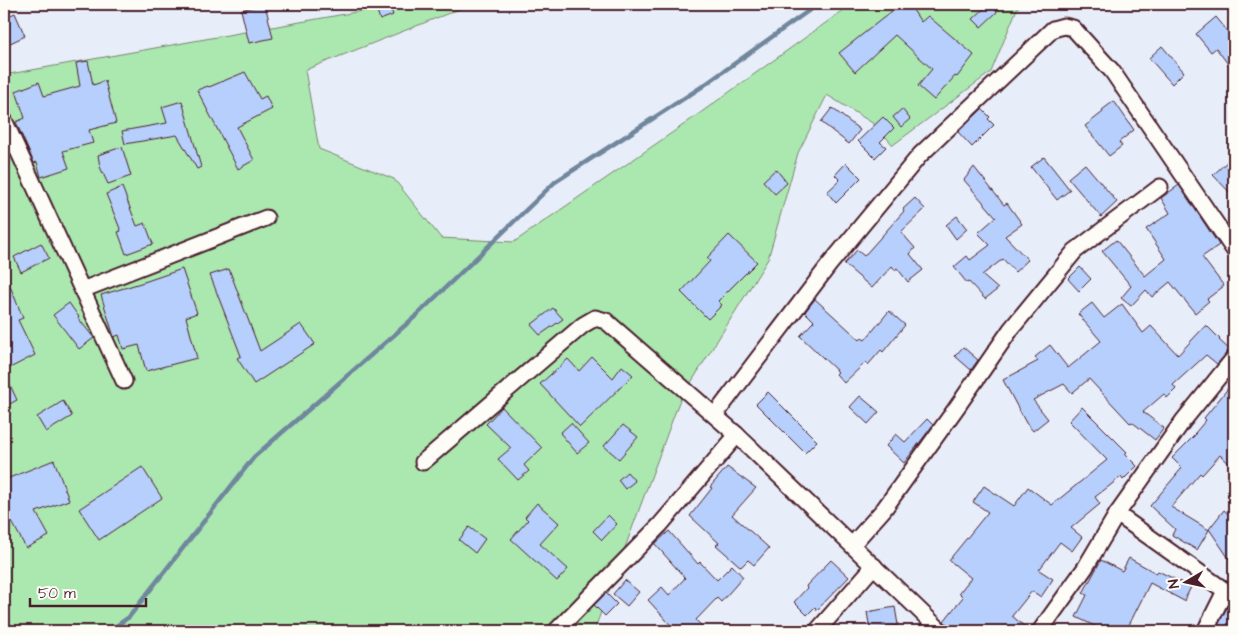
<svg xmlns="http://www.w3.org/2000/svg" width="1238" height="635" viewBox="0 0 1238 635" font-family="'Architects Daughter',sans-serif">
  <rect width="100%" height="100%" fill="#e8eef9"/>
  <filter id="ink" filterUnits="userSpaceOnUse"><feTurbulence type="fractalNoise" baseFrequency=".02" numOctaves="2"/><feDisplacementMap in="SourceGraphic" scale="10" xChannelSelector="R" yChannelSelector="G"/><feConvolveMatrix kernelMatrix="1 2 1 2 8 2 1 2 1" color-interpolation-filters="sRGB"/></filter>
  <g filter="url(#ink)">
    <path fill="#aae8b0" stroke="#7a846e" d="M401,4h71l-167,66 14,79 75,30 47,59 73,4 175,-121 163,-117h167l-28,68 -98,73 -19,-21 -47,-29 -29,58 -30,106 -89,143 -85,229h-590v-556z"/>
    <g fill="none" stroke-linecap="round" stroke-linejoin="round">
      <path stroke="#6f869d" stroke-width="4.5" d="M109,631l20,-14 125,-160 163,-142 138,-133 148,-96 115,-82"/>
    </g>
    <g fill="#b6cffd" stroke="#4a1f2b">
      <path d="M265,4l8,34 -24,5 -8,-33z"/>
      <path d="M375,4h14l4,11 -13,5z"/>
      <path d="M901,4h8l12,18 7,-6 46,39 -17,22 -2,-1 -21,24 -16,-14 14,-17 -37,-34 -40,37 -16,-19z"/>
      <path d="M989,4l8,8 -16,15 -8,-8z"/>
      <path d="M15,13l10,23 -21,10v-28z"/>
      <path d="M1216,17l18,22v33l-18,-24 -5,4 -15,-18z"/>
      <path d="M1162,46l22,26 -12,12 -23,-26z"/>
      <path d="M88,61l5,24 12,-4 11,42 -27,7 4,13 -30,8 6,17 -28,9 -4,-15 -3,1 -18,-41 9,-4 -9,-27 23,-9 5,14 36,-10 -4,-23z"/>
      <path d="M245,72l15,27 6,-3 6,13 -35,18 17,33 -16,9 -41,-79 11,-4 1,1z"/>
      <path d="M182,101l19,66 -4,2 -20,-34 -52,9 -3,-13 45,-8 -5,-16z"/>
      <path d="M1114,101l20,29 -15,12 3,4 -13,10 -24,-30 18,-14 -1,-2z"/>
      <path d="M832,108l28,22 -11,14 -28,-22z"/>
      <path d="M902,109l8,10 -9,8 -8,-10z"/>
      <path d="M982,109l8,8 -2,2 6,6 -22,22 -14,-15z"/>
      <path d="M883,117l11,11 -14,14 6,5 -11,11 -17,-17z"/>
      <path d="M122,147l9,29 -23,8 -8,-17 -2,-12z"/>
      <path d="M1044,157l26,33 -13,10 -26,-33z"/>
      <path d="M1229,160l5,6v31l-21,-22z"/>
      <path d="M846,163l15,15 -25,25 -9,-11 13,-12 -5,-5z"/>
      <path d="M1085,164l32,38 -16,15 -33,-39z"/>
      <path d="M974,167l30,38 3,-2 15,21 -17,12 23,24 -13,12 -12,-13 -21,16 16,14 -13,10 -16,-17 -2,1 -13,-16 13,-11 3,4 20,-15 -12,-12 18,-16 -32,-37z"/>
      <path d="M776,169l11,14 -12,11 -12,-13z"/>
      <path d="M1179,185l40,60 -17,12 22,29 -17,13 2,2 -14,12 -25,-31 -18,15 -6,-7 -15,16 -10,-8 10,-12 -29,-35 14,-11 29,36 21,-17 -20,-30 24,-16 -9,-15z"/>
      <path d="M122,187l15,39 8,-3 8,21 -27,10 -8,-22 3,-1 -15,-37z"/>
      <path d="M915,198l10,11 -24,23 14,16 -5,6 13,16 -15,12 -11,-14 -2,2 -3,-4 -20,22 -28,-24 13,-14 7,6 40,-45 -1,-2z"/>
      <path d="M957,216l10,13 -11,10 -10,-14z"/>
      <path d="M729,235l28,27 -39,39 4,4 -14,14 -27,-27 29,-31 -3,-3z"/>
      <path d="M41,243l8,15 -28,14 -7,-15z"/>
      <path d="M1080,267l11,12 -12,12 -11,-12z"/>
      <path d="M182,269l15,44 -11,4 11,41 -51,13 -7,-26 -16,4 -4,-14 -5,2 -13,-42 43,-13z"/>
      <path d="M229,269l31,82 41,-27 14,20 -61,40 -17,-26 4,-2 -31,-81z"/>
      <path d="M4,271l19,47 -5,2 17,35 -31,16z"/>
      <path d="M815,299l45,41 2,-2 3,2 24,-29 16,14 -22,27 -2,-2 -13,15 -2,-3 -22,21 -8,-9 2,-2 -38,-36 14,-15 -9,-9z"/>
      <path d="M69,303l10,14 -1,1 16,20 -15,11 -26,-34z"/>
      <path d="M1092,303l12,15 18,-14 21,29 8,-7 27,29 28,-30 14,14 -1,1 11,10 -13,14 -11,-9 -33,30 3,4 -9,9 -3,-4 -21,18 21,16 -9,12 -23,-18 -2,1 -41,-44 -17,14 -8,-9 -31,16 15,19 -15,12 -7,-8 -23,-43 35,-19 -3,-4 15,-12 18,23 33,-27 -23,-27z"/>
      <path d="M553,308l10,11 -23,16 -9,-10z"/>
      <path d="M963,347l15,13 -7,10 -16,-14z"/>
      <path d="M592,357l21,21 9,-12 11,9 -53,52 -40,-43 28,-25 11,12z"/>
      <path d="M4,372l13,28 -13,7z"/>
      <path d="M1234,381v87l-14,-13 -18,20 -2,-2 -29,34 38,23 -12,20 -25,-15 3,-6 -25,-23 32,-38 -10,-10 24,-24 -1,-1 11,-13 -2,-2z"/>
      <path d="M768,392l49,49 -12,12 -49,-49z"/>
      <path d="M860,396l19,16 -11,12 -18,-17z"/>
      <path d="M63,401l9,15 -26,16 -9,-15z"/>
      <path d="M502,407l40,41 -18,17 5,6 -11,9 -20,-21 13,-11 -25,-24z"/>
      <path d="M1082,407l45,45 -2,2 12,12 -14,14 -2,-3 -26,20 5,7 -29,24 11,9 -10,14 -12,-9 -21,28 14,9 -12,18 -9,-6 -20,25 18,15h-78l-8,-10 19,-24 -4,-4 12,-15 -22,-18 39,-48 -15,-10 11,-16 30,20 14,-19 24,18 55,-45 -38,-39z"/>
      <path d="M927,419l6,6 -29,38 -18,-17 10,-12 9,8z"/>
      <path d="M571,423l18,20 -12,10 -17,-20z"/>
      <path d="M623,425l15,12 -19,22 -15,-13z"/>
      <path d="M54,460l15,40 -33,12 13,24 -23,12 -14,-26 -3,1 -5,-13v-30z"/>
      <path d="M142,467l20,31 -63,42 -20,-31z"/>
      <path d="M727,467l29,21 -24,27 37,33 -15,17 -6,-5 -7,7 -25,-22 3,-2 -29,-27 22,-28 -2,-1z"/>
      <path d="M627,472l8,9 -10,8 -7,-9z"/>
      <path d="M537,503l22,20 -19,21 28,25 -11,12 -46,-42 17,-19 -3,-3z"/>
      <path d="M1224,510l10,9v47l-25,-37z"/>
      <path d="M608,515l9,9 -15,16 -9,-9z"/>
      <path d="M469,527l16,12 -10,14 -16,-13z"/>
      <path d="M669,531l29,33 2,-2 17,18 15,-15 11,12 -22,25 -4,-4 -21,22 10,11h-30l-28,-31 14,-13 7,8 16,-17 -30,-34z"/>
      <path d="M1129,558l27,15 2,-2 33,16 -7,14 -34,-18 -24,48h-21l-29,-14 11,-22 -4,-2 18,-33 21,11z"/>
      <path d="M831,560l18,17 -32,33 -2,-3 -8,8 -13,-13 13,-14 -1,-2z"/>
      <path d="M625,580l14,12 -12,14 -14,-12z"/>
      <path d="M606,593l11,11 -12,12 -11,-11z"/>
      <path d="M895,607l3,18 -28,5 -3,-18z"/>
      <path d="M1227,607l7,4v5l-7,15 -9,-5z"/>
    </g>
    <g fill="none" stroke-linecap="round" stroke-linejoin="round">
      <defs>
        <g id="street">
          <path d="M4,120l120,261"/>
          <path d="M82,290l184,-72"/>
          <path d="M715,415l114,-150 91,-110 133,-126 11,-3 9,2 39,43 122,179"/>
          <path d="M423,462l160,-137 12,-7 11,3 131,114 204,196"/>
          <path d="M1117,514l66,-93 51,-63"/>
          <path d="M852,545l32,-36 73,-102 54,-78 64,-78 85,-64"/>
          <path d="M556,631l104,-106 77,-90"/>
          <path d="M817,631l57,-65"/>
          <path d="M1040,631l45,-63 32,-54 117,83"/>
          <path d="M1205,631l20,-40"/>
        </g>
      </defs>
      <use href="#street" stroke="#4a1f2b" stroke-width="19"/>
      <use href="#street" stroke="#fdfcf7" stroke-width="15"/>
    </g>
  </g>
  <rect width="1238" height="635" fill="none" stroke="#fdfcf7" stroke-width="20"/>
  <rect x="10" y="10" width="1218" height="615" fill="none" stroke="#4a1f2b" stroke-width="2" filter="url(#ink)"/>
  <g transform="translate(1186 582) rotate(261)" stroke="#fdfcf7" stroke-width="4" paint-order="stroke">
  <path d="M0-4L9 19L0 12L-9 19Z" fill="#4a1f2b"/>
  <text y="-8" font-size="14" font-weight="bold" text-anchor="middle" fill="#4a1f2b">N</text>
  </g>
  <path d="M30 598v8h116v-8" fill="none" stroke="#4a1f2b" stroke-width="2.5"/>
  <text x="38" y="598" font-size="15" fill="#4a1f2b" stroke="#fdfcf7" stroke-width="4" paint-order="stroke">50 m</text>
</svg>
